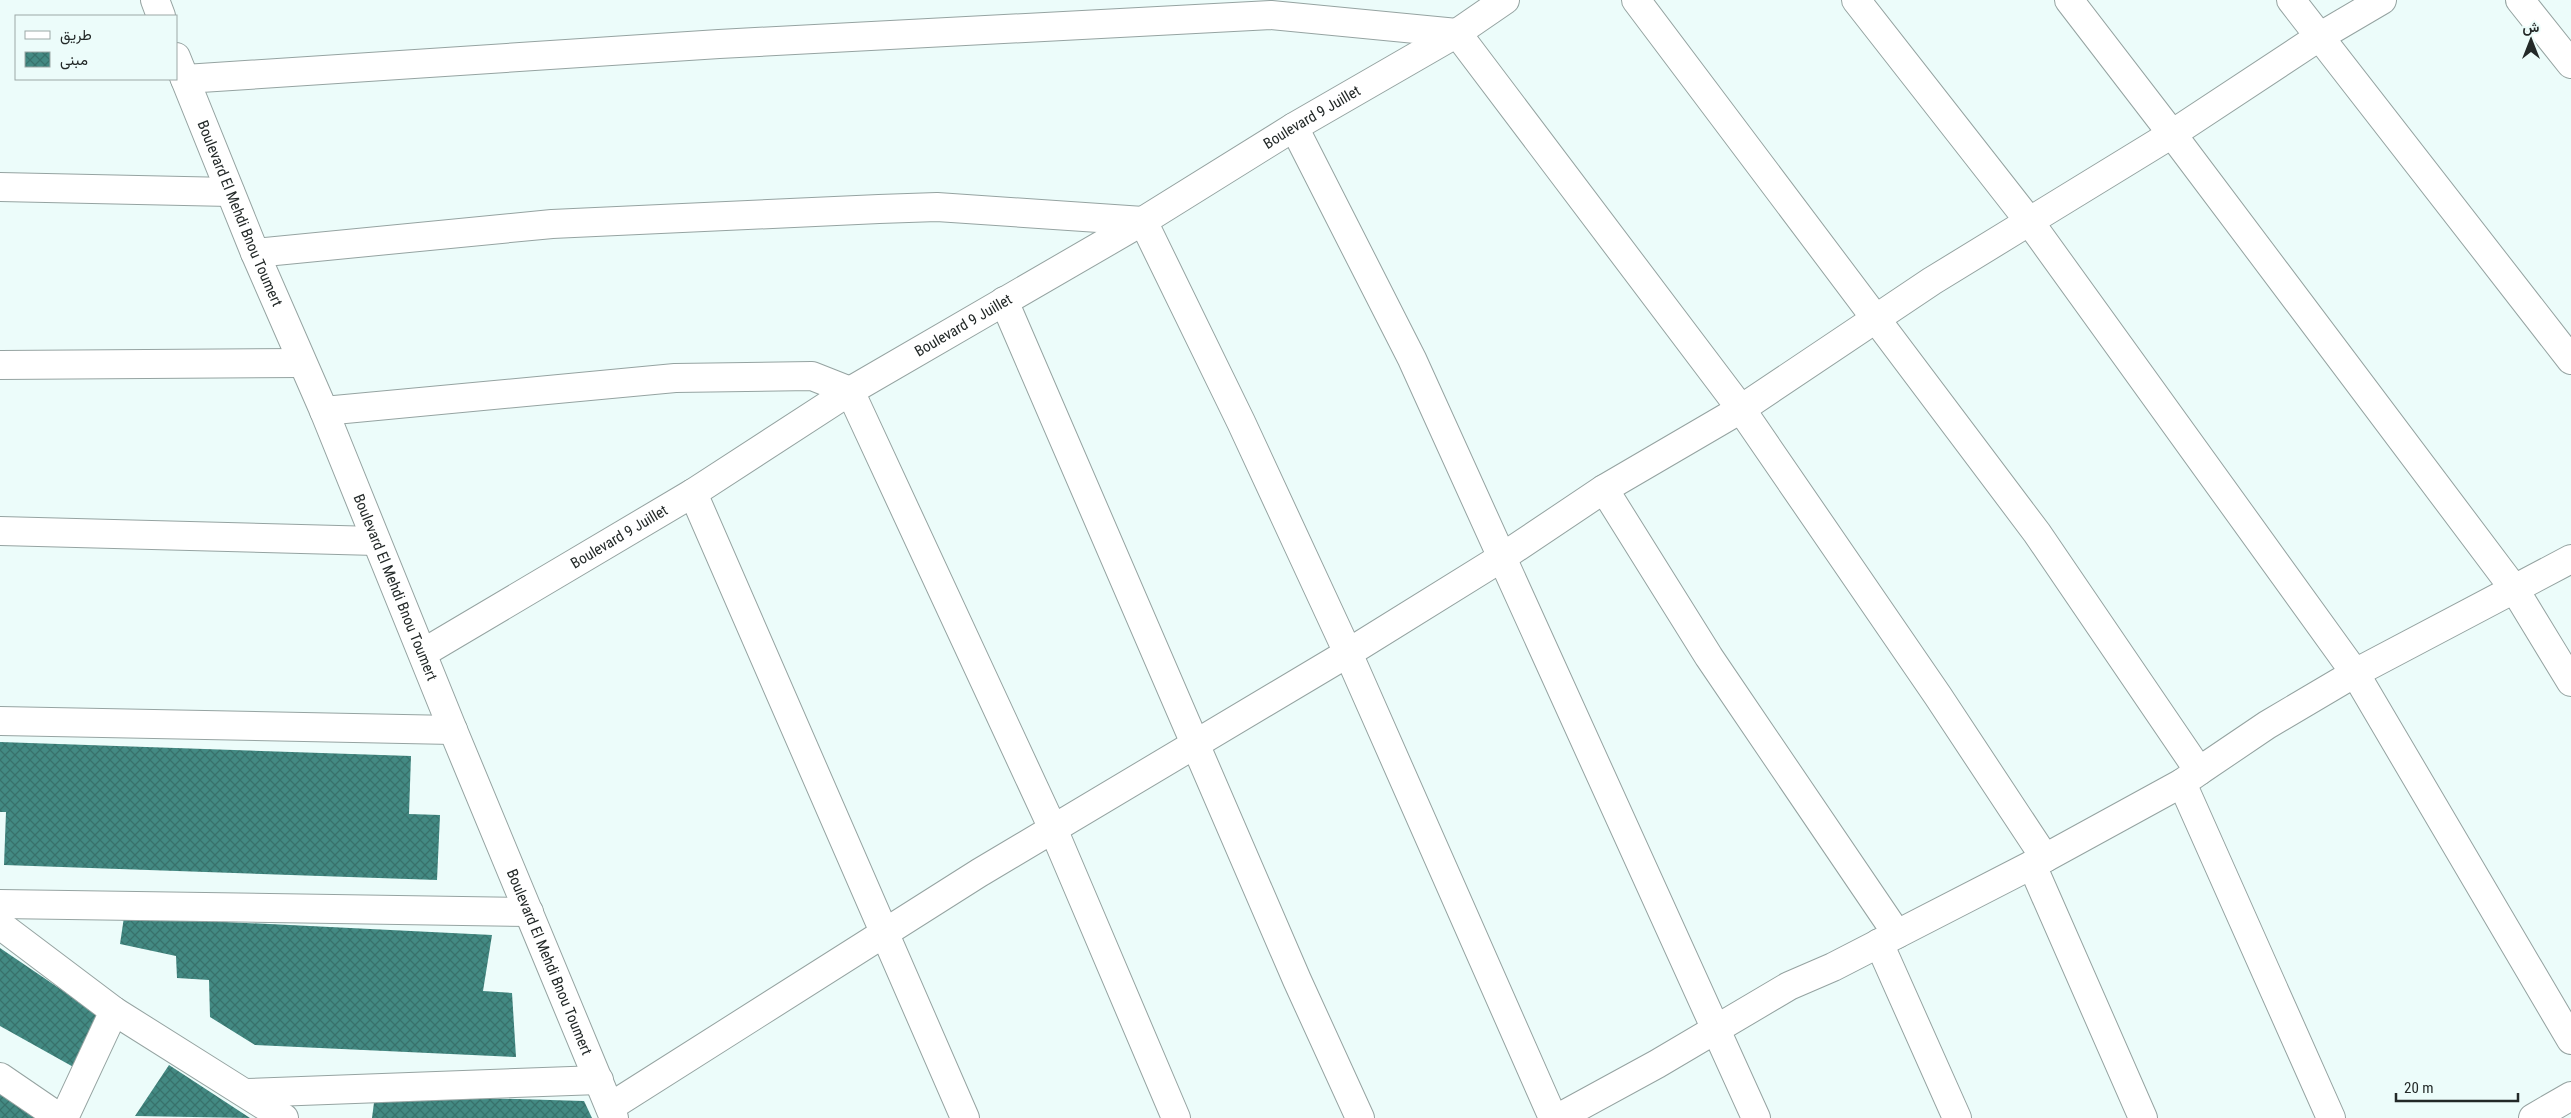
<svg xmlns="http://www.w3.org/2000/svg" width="2571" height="1118" viewBox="0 0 2571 1118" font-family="'Roboto Condensed',Vazirmatn,sans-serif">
  <defs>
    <pattern id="building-cross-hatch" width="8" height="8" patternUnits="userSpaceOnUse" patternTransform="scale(1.25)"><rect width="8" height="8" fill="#438a83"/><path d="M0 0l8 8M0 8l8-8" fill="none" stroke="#38716b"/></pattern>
  </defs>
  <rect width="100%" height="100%" fill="#ecfcfa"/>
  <g fill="url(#building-cross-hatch)">
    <path d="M0,742l411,14 -2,58 31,1 -3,65 -433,-15 2,-53h-6z"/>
    <path d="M124,917l368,18 -9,56 29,2 4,64 -261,-12 -45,-28 -1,-37 -32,-2 -1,-22 -56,-12z"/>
    <path d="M0,948l103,70 -26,51 -77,-43z"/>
    <path d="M169,1065l81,53 -115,-2z"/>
    <path d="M0,1091l38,27h-38z"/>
    <path d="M375,1095l209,6 8,17h-220z"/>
  </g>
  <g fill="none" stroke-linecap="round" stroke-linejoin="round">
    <defs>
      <g id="street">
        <path d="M1636,0l401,533 162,238 -17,12 149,335"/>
        <path d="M1856,0l173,221 326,452 216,367"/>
        <path d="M2069,0l103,134 343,456 56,92"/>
        <path d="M2291,0l280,360"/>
        <path d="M2520,0l51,64"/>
        <path d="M185,79l534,-35 552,-29 186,18 284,376 197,287 107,162"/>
        <path d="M1294,127l118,232 344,759"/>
        <path d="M0,187l230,5"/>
        <path d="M255,253l297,-29 327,-15 58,-2 206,14 98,201 107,231 205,465"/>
        <path d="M1004,301l293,679 63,138"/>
        <path d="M0,365l301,-2"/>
        <path d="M324,411l351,-33 137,-2 38,15 204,440 122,287"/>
        <path d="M1604,489l105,168 188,277"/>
        <path d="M693,493l272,625"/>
        <path d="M0,531l376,10"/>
        <path id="s1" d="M423,653l270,-160 157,-102 293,-170 151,-94 163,-94 48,-33"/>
        <path d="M0,721l453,9"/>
        <path d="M2199,771l68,-46 88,-52 216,-114"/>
        <path d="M2032,865l111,253"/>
        <path d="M0,904l529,8"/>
        <path d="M0,925l114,86"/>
        <path d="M1879,943l78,175"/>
        <path d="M0,1077l60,41"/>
        <path d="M247,1093l352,-13"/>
        <path d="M610,1107l369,-234 369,-220 153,-95 103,-69 137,-80 191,-128 240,-147 147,-97 63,-37"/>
        <path d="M64,1118l50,-107 170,107"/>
        <path d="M1558,1118l99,-54 132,-78 44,-19 212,-109 137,-75"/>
        <path d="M2533,1118l38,-22"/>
      </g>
      <g id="secondary">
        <path d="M155,0l6,16"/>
        <path id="s2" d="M176,57l79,196 69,158 129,319 161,388"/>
      </g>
    </defs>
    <use href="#street" stroke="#95a3a1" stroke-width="30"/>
    <use href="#secondary" stroke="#95a3a1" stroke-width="30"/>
    <use href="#street" stroke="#fff" stroke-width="28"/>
    <use href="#secondary" stroke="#fff" stroke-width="28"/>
  </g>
  <g text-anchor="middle" stroke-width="4.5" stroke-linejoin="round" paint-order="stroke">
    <g font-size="15" fill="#232928" stroke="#ecfcfa">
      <text dy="5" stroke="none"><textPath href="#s1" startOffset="1038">Boulevard 9 Juillet</textPath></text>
      <text dy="5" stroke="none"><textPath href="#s2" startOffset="169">Boulevard El Mehdi Bnou Toumert</textPath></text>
      <text dy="5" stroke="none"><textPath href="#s1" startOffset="632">Boulevard 9 Juillet</textPath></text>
      <text dy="5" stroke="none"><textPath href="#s1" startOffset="228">Boulevard 9 Juillet</textPath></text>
      <text dy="5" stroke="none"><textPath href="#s2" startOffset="574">Boulevard El Mehdi Bnou Toumert</textPath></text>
      <text dy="5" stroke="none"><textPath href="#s2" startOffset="979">Boulevard El Mehdi Bnou Toumert</textPath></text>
    </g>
  </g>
  <rect x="15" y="15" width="162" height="65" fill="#ecfcfa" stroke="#9ca8a6"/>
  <rect x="25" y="31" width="25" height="8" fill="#ffffff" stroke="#9ca8a6"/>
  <text x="60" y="40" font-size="15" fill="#232928">طريق</text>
  <rect x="25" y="52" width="25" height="15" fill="url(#building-cross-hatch)" stroke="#9ca8a6"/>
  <text x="60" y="65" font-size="15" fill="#232928">مبنى</text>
  <g transform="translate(2531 40)" stroke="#ecfcfa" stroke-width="4" paint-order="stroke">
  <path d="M0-4L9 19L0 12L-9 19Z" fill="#232928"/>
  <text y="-8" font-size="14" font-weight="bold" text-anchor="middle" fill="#232928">ش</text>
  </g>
  <path d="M2396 1093v8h122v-8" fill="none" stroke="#232928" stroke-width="2.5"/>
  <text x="2404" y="1093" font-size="15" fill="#232928" stroke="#ecfcfa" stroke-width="4" paint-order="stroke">20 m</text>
</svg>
